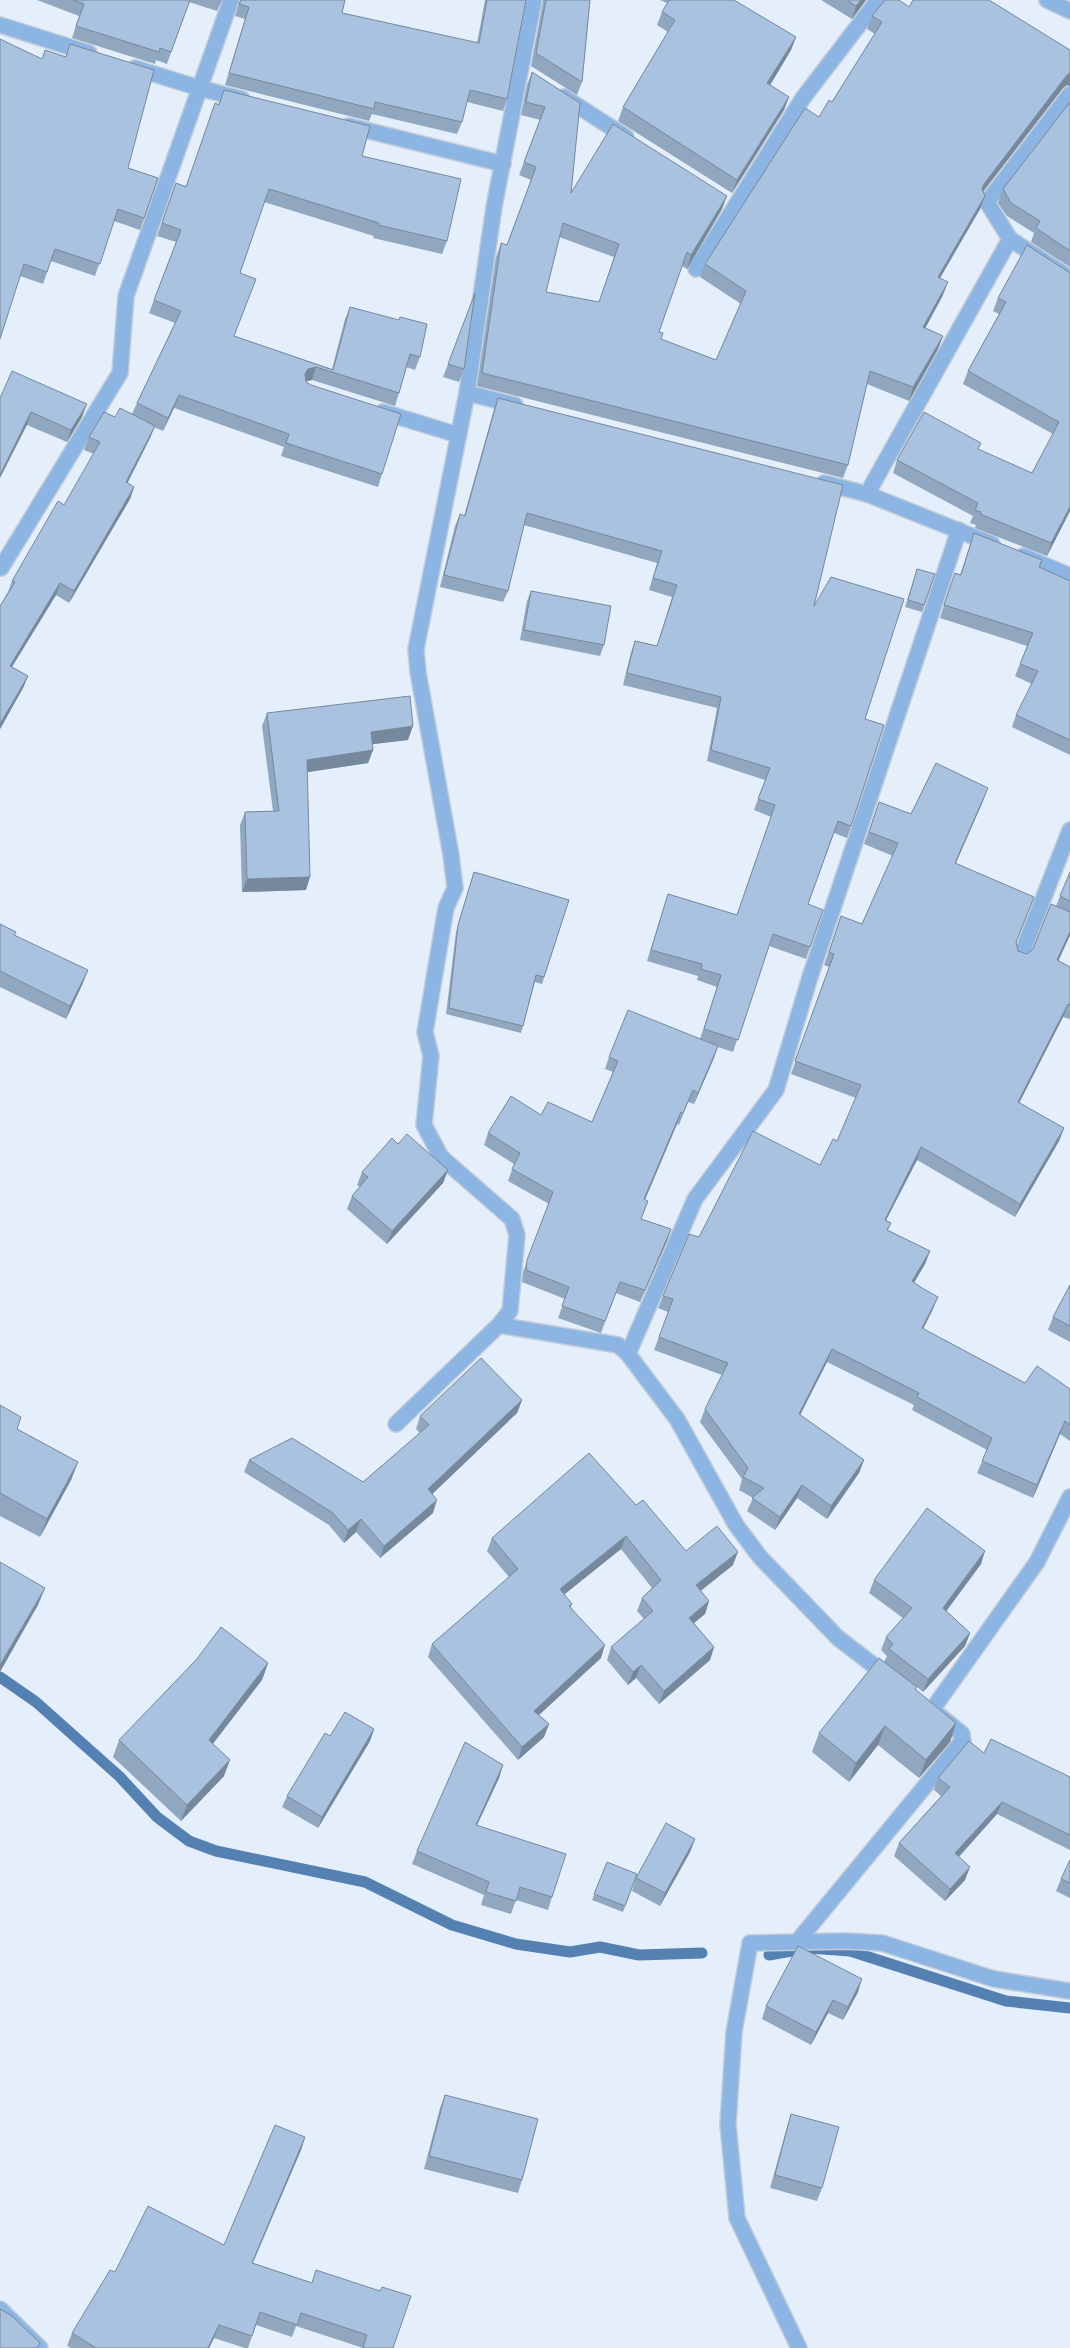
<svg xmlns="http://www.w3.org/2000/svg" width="1070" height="2348" viewBox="0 0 1070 2348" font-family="'Alegreya Sans',sans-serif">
  <rect width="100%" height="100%" fill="#e4effb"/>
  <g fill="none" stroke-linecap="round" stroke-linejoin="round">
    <g stroke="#5480b2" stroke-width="11">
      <path d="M0,1677l36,25 83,74 38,41 32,24 27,10 149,31 87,43 64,19 54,8 30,-5 39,8 63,-2"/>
      <path d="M769,1955l40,-7 41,3 156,50 64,7"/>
    </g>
    <defs>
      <g id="minor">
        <path d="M1047,0l23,11"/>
        <path d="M0,25l89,28"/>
        <path d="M135,68l64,20 43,11"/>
        <path d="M564,97l62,40"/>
        <path d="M349,126l154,38"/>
        <path d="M1010,239l60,39"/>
        <path d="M696,269l107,-171 75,-98"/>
        <path d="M467,393l48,12"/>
        <path d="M383,412l75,23"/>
        <path d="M824,483l43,11 125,50"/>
        <path d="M867,494l143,-255 -23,-37 83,-108"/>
        <path d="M1023,556l47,20"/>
        <path d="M1,568l119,-195 6,-77 105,-296"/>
        <path d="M1020,958l50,-128"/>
        <path d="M499,1325l119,20 10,9 49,65 59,106 24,32 78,81 52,40"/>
        <path d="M628,1354l67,-155 81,-109 34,-113 149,-447"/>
        <path d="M396,1424l103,-99 11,-14 7,-76 -5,-16 -71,-62 -17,-32 7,-69 -6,-24 21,-124 9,-20 -4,-33 -33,-183 -2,-23 51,-256 27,-186 40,-207"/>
        <path d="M932,1710l105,-148 33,-65"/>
        <path d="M797,1942l166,-202 -1,-6 -22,-18"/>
        <path d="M0,2309l40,39"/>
        <path d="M799,2348l-62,-130 -9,-94 6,-92 16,-89 96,-2 36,2 112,36 76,12"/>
      </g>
    </defs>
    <use href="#minor" stroke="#c2cdd9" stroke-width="18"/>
    <use href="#minor" stroke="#8db5e3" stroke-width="15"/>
  </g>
  <g fill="#91a7c0" fill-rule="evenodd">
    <path d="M37,0h185l-5,11 -28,-9 -22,62 -11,-4 -1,4 -83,-26 7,-22z"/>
    <path d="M240,0h105l-3,13 135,30 8,-43h41l-19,99 -4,12 -36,-9 -5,20 -5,12 -85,-20 -3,7 -144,-36 20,-66 -10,-3z"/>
    <path d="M543,0h47l-8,82 -5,13 -46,-29 12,-64z"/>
    <path d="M660,0h74l62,37 -5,13 -21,35 19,12 -5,13 -52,83 -114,-72 5,-14 45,-75 -11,-7 5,-13 5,-9z"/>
    <path d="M821,0h45l-14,19z"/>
    <path d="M909,7l161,43v36l-3,-1 -4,3 -80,103 2,5 -5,13 -40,69 3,17 -18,33 18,8 -5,13 -29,52 -42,-17 -19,81 -5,13 -366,-92 19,-129 5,-14 6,2 24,-65 -12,-5 21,-55 -19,-5 6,-30 5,-13 48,31 -9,90 151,16 -35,60 -5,-3 -23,66 2,7 55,21 25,-56 -41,-27 5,-13 114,-147 13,-15 43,-68 -8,-5 5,-13zM559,237l55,20 -15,45 -53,-10z"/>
    <path d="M0,39l128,129 30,10 -18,52 -26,-9 -19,55 -44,-15 -8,23 -23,-8z"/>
    <path d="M224,90l138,66 85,85 -5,13 -69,-16 1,-2 -110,-34 -24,71 -6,63 98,33 13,-50 5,-12 70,50 -5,13 -9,-3 -7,26 -4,13 -83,-26 -6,1 76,93 -4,13 -97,-31 3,-9 -110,-39 -11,23 -9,-4 -4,11 -23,45 7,4 -4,12 -61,104 -13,-8 -44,72 16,9 -5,12 -23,41v-123l8,-14 4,-11 52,-76 30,-51 -10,-4 5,-13 26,-20 17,-3 5,-11 38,-80 -26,-10 27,-71 -19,-6 19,-53 10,3z"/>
    <path d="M1070,102v165l-39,-25 3,-9 -27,-17 -9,-13 5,-14z"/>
    <path d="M1070,273v238l-23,45 -72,-28 1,-3 -6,-2 3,-7 -80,-43 4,-13 82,-10 53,23 21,-39 -90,-50 5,-13 31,-57 -6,-3 5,-13z"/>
    <path d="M448,364l16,5 -5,13 -16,-5z"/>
    <path d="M0,398l82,19 -15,25 -40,-17z"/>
    <path d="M498,398l316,208 51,113 -14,107 -4,12 -13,-5 -26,71 2,43 -4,12 -37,-13 -36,106 -15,-5 -24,57 -6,-2 -9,23 -2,-1 -32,76 -4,19 30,10 -4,12 -27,61 -24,-9 -15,40 -43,-15 7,-19 -43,-17 1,-10 26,-68 -41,-23 6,-17 -30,-19 4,-12 53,-18 51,7 21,-50 -8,-3 4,-12 91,-18 17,-52 -20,-7 1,-4 -51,-15 17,-55 4,-12 69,21 34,-98 -17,-7 11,-30 -58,-19 10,-53 -94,-23 8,-33 4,-11 22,5 15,-49 -23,-7 8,-27 -133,-38 -16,66 -5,11 -63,-15 15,-61 5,-12 4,2 30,-107z"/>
    <path d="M974,533l68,27 -2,8 30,13v174l-58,-28 4,-12 16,-31 -17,-8 12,-30 -87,-28 10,-32 10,-11z"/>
    <path d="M917,569l18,5 -13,38 -17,-5z"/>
    <path d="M531,591l73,54 -4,11 -80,-16 7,-39z"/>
    <path d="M267,713l141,27 -36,4 1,6 -5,13 -61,9 -1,118 -64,2 -2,-67 5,-13 28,-1 -11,-85z"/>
    <path d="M983,801l-27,62 60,79 2,9 9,3 6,-5 23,-43 14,-34v63l-12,26 12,6v52l-7,-2 -44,86 45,25 -5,13 -44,76 -98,-57 -31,60 5,3 -3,7 42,21 -5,13 -11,18 19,27 -10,20 102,54 45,6v52l-10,-7 -27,64 -56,-25 10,-23 -75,-40 2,-5 -87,-43 -27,53 64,45 -5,13 -32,46 -30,-21 -22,32 -28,-19 6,-13 -14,-8 3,-11 -42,-57 5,-13 17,-34 -68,-25 14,-38 -10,-4 5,-12 36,-59 121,-72 17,-24 19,-43 -65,-24 38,-107 -5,-2 17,-49 21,8 31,-68 -29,-12 15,-42 32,12z"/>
    <path d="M474,872l95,28 -27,84 -7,-2 -12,44 -2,7 -75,-19 10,-82z"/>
    <path d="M0,924l83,59 -17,36 -66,-32z"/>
    <path d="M398,1144l50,26 -5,13 -56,61 -40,-35 5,-13 8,-9 -3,-2 5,-13z"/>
    <path d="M1070,1285v57l-22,-12 5,-13z"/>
    <path d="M522,1400l-5,13 -85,81 1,19 -53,45 -24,-26 -12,11 -15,-18 -85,-53 5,-12 114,22 57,-49 -4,-4 4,-13z"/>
    <path d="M0,1405l17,24 61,33 -7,18 -31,57 -40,-21z"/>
    <path d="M636,1505l50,46 47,14 -32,26 8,10 -4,13 -11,9 20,24 -4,13 -51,44 -23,-26 -8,7 -21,-25 4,-13 33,-28 -7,-8 5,-13 10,-10 -31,-39 -57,45 8,10 -1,3 30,51 -62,57 10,9 -5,13 -26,23 -90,-103 4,-13 77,-67 -22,-26 5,-13z"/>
    <path d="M981,1564l-35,47 24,22 -5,13 -42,46 -6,-5 -1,3 40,33 -6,19 -31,36 -41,-33 -29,37 -37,-30 7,-19 65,-71 3,-6 -6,-6 5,-13 17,-19 -34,-25 5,-13z"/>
    <path d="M268,1663l-6,17 -49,64 11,32 -43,45 -68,-64 6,-17z"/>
    <path d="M374,1729l-4,12 -52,87 -36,-21 5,-11 43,-60z"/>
    <path d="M984,1753l86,24v73l-73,-36 -38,43 6,23 -20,21 -51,-45 5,-13 42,-47 -7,-6 4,-12z"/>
    <path d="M503,1765l-4,13 -22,47 75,72 -4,13 -32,-10 -5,14 -30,-9 3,-10 -72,-31 5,-13z"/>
    <path d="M695,1839l-5,13 -30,54 -28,-15 4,-13z"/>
    <path d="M1070,1860v38l-14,-7 5,-12z"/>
    <path d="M607,1862l30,12 -14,38 -31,-12z"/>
    <path d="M858,1992l-15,28 -15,-7 -17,32 -49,-26 4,-13z"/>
    <path d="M445,2095l77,85 -4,13 -94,-24 16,-61z"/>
    <path d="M791,2114l31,74 -5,13 -47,-13 17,-61z"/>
    <path d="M305,2137l-4,13 -48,113 59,20 68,8 31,5 -48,52 -67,-22 -4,11 -36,-12 -8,23h-3l-31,-10 -5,10h-138l-4,-2 5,-13 43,-61 109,-27z"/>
  </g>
  <g fill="#76889c">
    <path d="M861,0h5l-14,19 4,-13z"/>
    <path d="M796,37l-5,13 -28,47 4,-14z"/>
    <path d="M1070,73v13l-3,-1 -4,3 -84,109 5,-13 83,-109z"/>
    <path d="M789,97l-5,13 -52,83 5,-13z"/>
    <path d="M727,196l-5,13 -35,60 4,-14z"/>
    <path d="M985,196l-5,13 -47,81 5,-13z"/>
    <path d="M948,282l-5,13 -24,45 4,-13z"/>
    <path d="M943,336l-5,13 -29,52 4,-14z"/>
    <path d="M316,367l-4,13 -9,2 2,-8 3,-5z"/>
    <path d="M179,395l-5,13 -11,23 5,-13z"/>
    <path d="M87,404l-5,13 -15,25 4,-12z"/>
    <path d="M31,412l-4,13 -27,53v-3z"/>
    <path d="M155,426l-5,12 -28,56 4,-12z"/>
    <path d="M134,487l-4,12 -61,104 5,-12z"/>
    <path d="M1070,507v4l-23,45 4,-13z"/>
    <path d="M60,583l-4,12 -51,83 5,-12z"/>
    <path d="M28,676l-5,12 -23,41v-5z"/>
    <path d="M413,726l-5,14 -42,5 5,-13z"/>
    <path d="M373,750l-5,13 -66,10 5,-13z"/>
    <path d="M988,788l-5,13 -33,75 5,-13z"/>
    <path d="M310,877l-4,13 -64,2 5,-13z"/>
    <path d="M1070,932v3l-17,38 4,-13z"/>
    <path d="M88,970l-5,13 -17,36 4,-13z"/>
    <path d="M1068,1004l-5,13 -50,98 5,-13z"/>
    <path d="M718,1046l-4,12 -20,46 4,-11z"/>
    <path d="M681,1112l-4,12 -37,87 4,-12z"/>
    <path d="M1064,1128l-5,13 -44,76 5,-13z"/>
    <path d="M921,1147l-4,13 -37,72 5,-12z"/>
    <path d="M448,1170l-5,13 -56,61 5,-13z"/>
    <path d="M671,1229l-4,12 -27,61 5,-12z"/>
    <path d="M930,1251l-5,13 -17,29 4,-12z"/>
    <path d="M938,1297l-5,12 -16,32 5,-13z"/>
    <path d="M832,1349l-5,13 -33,65 5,-13z"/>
    <path d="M522,1400l-5,13 -93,89 4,-13z"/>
    <path d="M1065,1421l-5,13 -27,64 4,-13z"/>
    <path d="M864,1460l-5,13 -32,46 4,-13z"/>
    <path d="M78,1462l-7,18 -31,57 7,-18z"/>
    <path d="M802,1485l-5,13 -22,32 5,-13z"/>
    <path d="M437,1500l-4,13 -53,45 4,-12z"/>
    <path d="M361,1519l-5,13 -12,11 4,-13z"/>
    <path d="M626,1536l-5,13 -66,53 5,-13z"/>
    <path d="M985,1551l-4,13 -42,57 4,-13z"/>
    <path d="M738,1552l-5,13 -42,33 5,-13z"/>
    <path d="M45,1588l-7,17 -38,67v-7z"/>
    <path d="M709,1601l-4,13 -21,17 5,-13z"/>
    <path d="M970,1633l-5,13 -42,46 5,-13z"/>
    <path d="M605,1645l-4,13 -72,66 5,-13z"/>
    <path d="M714,1647l-4,13 -51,44 5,-13z"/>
    <path d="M268,1663l-6,17 -59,76 6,-16z"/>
    <path d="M641,1665l-5,13 -8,7 5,-13z"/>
    <path d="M956,1723l-6,19 -31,36 7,-18z"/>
    <path d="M549,1724l-5,13 -26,23 4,-13z"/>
    <path d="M885,1726l-7,19 -29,37 7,-19z"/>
    <path d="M374,1729l-4,12 -52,87 4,-11z"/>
    <path d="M230,1760l-6,16 -43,45 6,-16z"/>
    <path d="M503,1765l-4,13 -28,60 5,-13z"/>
    <path d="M1002,1802l-5,12 -47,52 5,-13z"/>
    <path d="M695,1839l-5,13 -30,54 5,-13z"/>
    <path d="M970,1867l-5,13 -20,21 5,-12z"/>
    <path d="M862,1979l-4,13 -15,28 5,-13z"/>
    <path d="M833,2000l-5,13 -17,32 5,-13z"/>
    <path d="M305,2137l-4,13 -54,125 5,-12z"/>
    <path d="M219,2325l-5,13 -5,10h-1z"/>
  </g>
  <g fill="#a9c2df" stroke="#76889c" fill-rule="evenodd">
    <path d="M73,0h117l-19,52 -11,-4 -1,4 -83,-26 8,-22z"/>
    <path d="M241,0h104l-3,13 137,30 8,-43h39l-19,99 -37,-9 -8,32 -87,-20 -1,7 -145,-36 20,-66 -10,-3z"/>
    <path d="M546,0h44l-8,82 -46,-29z"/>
    <path d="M669,0h65l62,37 -29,46 22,14 -52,83 -114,-73 52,-87 -13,-8z"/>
    <path d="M847,0h14l-5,6z"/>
    <path d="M885,0h14l10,7 4,-7h76l81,50v23l-3,2 -83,109 -2,5 3,7 -47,81 10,5 -25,45 20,9 -30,51 -43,-16 -22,94 -366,-92 19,-130 6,2 29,-78 -12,-5 21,-55 -19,-5 6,-30 48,31 -9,90 42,-69 114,72 -36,59 -4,-3 -28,80 4,1 -2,6 55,21 30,-69 -41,-27 100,-156 14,9 10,-17 3,2 50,-80 -10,-6zM563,223l56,21 -20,58 -53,-10z"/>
    <path d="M0,39l42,20 3,-9 21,7 4,-13 84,26 -26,98 30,10 -14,40 -26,-9 -18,55 -45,-15 -8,23 -23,-8 -24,75z"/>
    <path d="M224,90l146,36 -8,30 99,23 -14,62 -69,-16 1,-2 -110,-34 -29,84 16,6 -22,57 99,34 17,-63 49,13 1,-3 27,7 -7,33 -10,-3 -11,39 -83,-26 -8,2 -3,5 1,8 5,3 90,29 -19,60 -96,-31 3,-9 -110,-39 -11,23 -31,-15 44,-92 -27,-11 27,-70 -19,-7 14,-40 10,4 29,-84 4,2z"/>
    <path d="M1070,102v149l-34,-23 4,-7 -29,-18 -8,-14z"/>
    <path d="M1027,245l43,28v234l-19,36 -71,-29 1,-2 -6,-2 3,-7 -81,-43 27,-48 57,31 -3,6 54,24 27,-51 -91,-51 38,-69 -8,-4z"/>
    <path d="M475,293l-11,76 -16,-5z"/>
    <path d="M12,371l75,33 -16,26 -40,-18 -31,63v-77z"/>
    <path d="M498,398l345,87 -29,121 17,-29 73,22 -39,120 19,6 -33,101 -13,-5 -30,83 15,6 -13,37 -37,-13 -35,106 -34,-11 17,-54 -20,-6 1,-5 -51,-14 17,-56 69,21 38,-110 -17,-6 12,-31 -59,-18 10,-53 -94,-24 8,-32 22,5 20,-61 -24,-7 9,-27 -135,-38 -19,78 -64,-16 16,-61 5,2z"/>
    <path d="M120,408l35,18 -29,56 8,5 -60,104 -14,-8 -50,83 18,10 -28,48v-118l15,-24 -3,-1 46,-80 6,4 36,-63 -11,-5 15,-25 11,5z"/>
    <path d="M974,533l68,27 -3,7 31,14v159l-54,-25 22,-44 -18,-7 13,-31 -89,-28 11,-32 6,2z"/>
    <path d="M917,569l18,5 -11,31 -16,-5z"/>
    <path d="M531,591l80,15 -7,39 -80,-15z"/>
    <path d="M410,696l3,30 -42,6 2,18 -66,10 3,117 -63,2 -2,-67 34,-1 -12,-98z"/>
    <path d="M936,763l52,25 -33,75 79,34 -18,45 2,9 9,3 6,-5 18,-45 19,8v20l-13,28 13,7v38l-2,-1 -50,98 46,26 -44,76 -99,-57 -36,73 6,3 -4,7 43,21 -18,30 10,7 16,9 -16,31 103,55 12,-17 33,23v36l-5,-4 -28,64 -55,-24 10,-23 -75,-41 2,-4 -87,-44 -33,65 65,46 -33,46 -29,-21 -22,32 -28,-19 12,-10 -21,-11 5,-9 -43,-59 23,-46 -69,-26 14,-38 -10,-3 26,-62 10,3 54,-106 67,34 13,-26 4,2 24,-56 -66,-24 39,-107 -5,-2 12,-36 21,8 36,-81 -29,-11 10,-30 32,12z"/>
    <path d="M474,872l95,28 -25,77 -8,-2 -13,51 -74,-18 9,-83z"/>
    <path d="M1070,872v29l-10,-5z"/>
    <path d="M0,924l16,8 -2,3 74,35 -18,36 -70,-35z"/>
    <path d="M628,1010l90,36 -20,47 -5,-3 -10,23 -2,-1 -37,87 4,2 -7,18 30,10 -26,61 -25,-8 -15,39 -43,-15 7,-19 -43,-17 1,-10 26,-68 -41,-23 8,-16 -32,-20 23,-37 30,19 7,-13 44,20 26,-61 -9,-4z"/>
    <path d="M407,1134l41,36 -56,61 -40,-35 16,-19 -6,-5 30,-34 6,6z"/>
    <path d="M1070,1285v41l-17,-9z"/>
    <path d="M481,1358l41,42 -94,89 9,11 -53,46 -23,-27 -13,11 -15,-17 -84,-53 43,-22 71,44 66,-57 -9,-9z"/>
    <path d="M0,1405l21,12 -4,12 61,33 -31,57 -47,-26z"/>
    <path d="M589,1453l47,52 7,-5 43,51 31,-25 21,26 -42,33 13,16 -20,17 25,29 -50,44 -23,-26 -8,7 -22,-25 42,-36 -11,-13 19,-18 -35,-44 -66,53 12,15 -3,2 36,39 -71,66 15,13 -27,23 -90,-103 86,-75 -26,-31z"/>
    <path d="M927,1508l58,43 -42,57 27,25 -42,46 -39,-30 4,-5 -7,-7 26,-29 -38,-28z"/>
    <path d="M0,1562l45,26 -45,77z"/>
    <path d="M221,1627l47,36 -59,77 21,20 -43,45 -68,-65 77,-80z"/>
    <path d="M879,1658l38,29 -2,2 41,34 -30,37 -41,-34 -29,37 -37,-30z"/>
    <path d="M345,1712l29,17 -52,88 -35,-21 38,-63 5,3z"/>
    <path d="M991,1739l79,38v58l-68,-33 -47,51 15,14 -20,22 -51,-46 51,-56 -12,-9 31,-37 15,12z"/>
    <path d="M465,1742l38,23 -27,60 90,29 -14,43 -32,-10 -4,14 -30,-9 3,-10 -72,-31z"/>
    <path d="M666,1823l29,16 -30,54 -29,-15z"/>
    <path d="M1070,1860v23l-9,-4z"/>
    <path d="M607,1862l30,12 -12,32 -31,-12z"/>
    <path d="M798,1946l64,33 -14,28 -15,-7 -17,32 -50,-26z"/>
    <path d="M445,2095l93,24 -16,61 -93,-24z"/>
    <path d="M791,2114l48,13 -17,61 -47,-13z"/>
    <path d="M275,2125l30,12 -53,126 60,20 4,-13 64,21 2,-4 29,9 -18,52h-30l4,-13 -66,-22 -4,12 -37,-13 -8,24 -33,-11 -11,23h-112l-24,-15 38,-63 5,2 33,-66 76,39z"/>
    <path d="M0,2309l12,7 28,27 -3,5h-37z"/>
  </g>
</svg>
